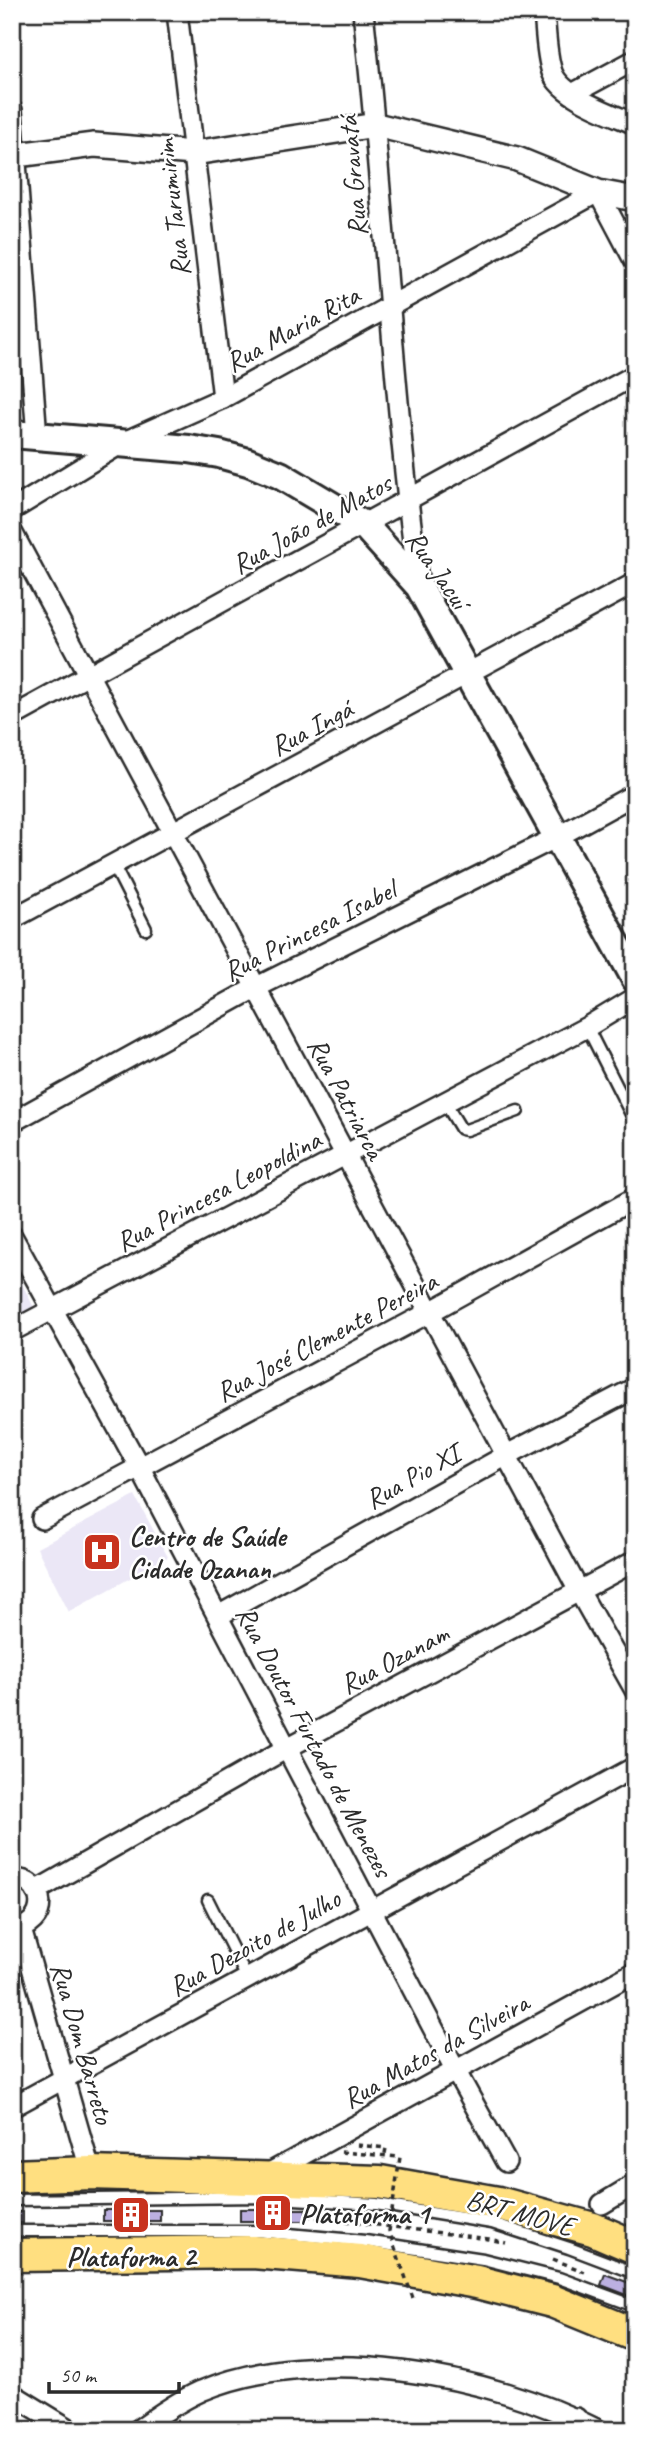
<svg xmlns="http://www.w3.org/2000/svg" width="647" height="2442" viewBox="0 0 647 2442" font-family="Caveat,sans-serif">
  <rect width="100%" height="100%" fill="#fff"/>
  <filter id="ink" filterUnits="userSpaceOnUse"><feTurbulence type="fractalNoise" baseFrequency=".0143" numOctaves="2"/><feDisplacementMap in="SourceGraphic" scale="14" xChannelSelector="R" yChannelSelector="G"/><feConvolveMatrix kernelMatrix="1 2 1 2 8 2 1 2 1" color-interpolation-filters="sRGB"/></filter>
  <g filter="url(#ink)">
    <g fill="#ebe7f6">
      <path d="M12,1265l26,50 -26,14z"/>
      <path d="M135,1496l33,61 -99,55 -32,-64z"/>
    </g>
    <g fill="#bcb0e1" stroke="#2b2b2b" stroke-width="2">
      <rect x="240" y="2209" width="66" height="12"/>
      <rect x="103" y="2210" width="57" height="11"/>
      <rect x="12" y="2212" width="11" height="11"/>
      <path d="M605,2274l30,11v13l-34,-13z"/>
    </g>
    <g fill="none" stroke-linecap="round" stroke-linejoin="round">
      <defs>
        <g id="service">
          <path d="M113,864l33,65"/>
          <path d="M587,1027l48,95"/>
          <path d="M444,1101l17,28 5,1 52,-19"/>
          <path d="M208,1900l39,78"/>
          <path d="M12,2200l249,-3 115,7 116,19 77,25 66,25"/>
          <path d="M12,2231h244l109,10 118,18 76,19 76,28"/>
        </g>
        <g id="minor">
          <path d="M177,12l46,386"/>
          <path d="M363,12c22,191 29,384 56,574"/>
          <path d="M544,12c2,20 2,42 8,60 9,25 60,42 83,52"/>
          <path d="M572,94l63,-34"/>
          <path d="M12,110l25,327"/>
          <path d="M12,510l110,-67 101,-45 375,-206 37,70"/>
          <path d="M12,532l567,1059 56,99"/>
          <path d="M12,717l623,-342"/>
          <path d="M12,919l623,-336"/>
          <path d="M12,1122l243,-134 302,-151 78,-43"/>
          <path d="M12,1236l128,232 315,602 51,92"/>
          <path d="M12,1331l575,-304 48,-29"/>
          <path d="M42,1519l388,-207 205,-114"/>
          <path d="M218,1616l289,-161 128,-67"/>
          <path d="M12,1879c36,-1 38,48 0,50"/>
          <path d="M36,1891l251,-143 348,-187"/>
          <path d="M21,1929l70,244"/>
          <path d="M12,2107l623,-340"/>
          <path d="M264,2176l371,-204"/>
          <path d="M602,2204l33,-20"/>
          <path d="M12,2394l59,36"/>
          <path d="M138,2430c19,-14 41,-29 63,-39 117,-49 288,-17 397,39"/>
          <path d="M552,2430l24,-12"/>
        </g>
        <path id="tertiary" d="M12,157l5,-2 77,-10 100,8 182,-28 141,34 81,33 37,7"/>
        <path id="secondary" d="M12,434l177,15 30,5 29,8 32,13 84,50 55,61 216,392"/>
        <g id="trunk">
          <path d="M12,2176l79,-3 289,9 118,21 95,26 42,18"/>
          <path d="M12,2255l241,-3 107,9 117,21 75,19 83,34"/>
        </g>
      </defs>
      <use href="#service" stroke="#2b2b2b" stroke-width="15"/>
      <use href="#minor" stroke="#2b2b2b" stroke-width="24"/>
      <use href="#tertiary" stroke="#2b2b2b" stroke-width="28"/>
      <use href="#secondary" stroke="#2b2b2b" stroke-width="32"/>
      <use href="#trunk" stroke="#2b2b2b" stroke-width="37"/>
      <g stroke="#2b2b2b" stroke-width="3.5" stroke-dasharray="5 5" stroke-linecap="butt">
        <path d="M357,2145l29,3 -2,11"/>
        <path d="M306,2216l183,23 17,4"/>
        <path d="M553,2259l32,13"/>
      </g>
      <use href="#service" stroke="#fff" stroke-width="10"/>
      <use href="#minor" stroke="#fff" stroke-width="19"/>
      <use href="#tertiary" stroke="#fff" stroke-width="23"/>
      <use href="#secondary" stroke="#fff" stroke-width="26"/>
      <use href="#trunk" stroke="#ffdf80" stroke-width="32"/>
      <path stroke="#2b2b2b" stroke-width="3.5" stroke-dasharray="5 5" stroke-linecap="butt" d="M341,2152l59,5 -11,74 25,70"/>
    </g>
  </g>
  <defs>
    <symbol id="hospital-square" viewBox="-11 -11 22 22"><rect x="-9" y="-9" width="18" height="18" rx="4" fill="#c8321e" stroke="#fff"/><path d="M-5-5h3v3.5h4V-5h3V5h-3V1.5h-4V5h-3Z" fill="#fff"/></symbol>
    <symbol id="building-square" viewBox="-11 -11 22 22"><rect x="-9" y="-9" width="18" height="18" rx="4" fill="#c8321e" stroke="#fff"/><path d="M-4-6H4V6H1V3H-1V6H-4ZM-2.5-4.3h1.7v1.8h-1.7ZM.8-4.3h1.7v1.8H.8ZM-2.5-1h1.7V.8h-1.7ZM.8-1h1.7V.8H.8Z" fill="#fff"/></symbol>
  </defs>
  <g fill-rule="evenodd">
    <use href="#hospital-square" x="80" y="1530" width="44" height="44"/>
    <use href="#building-square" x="251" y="2191" width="44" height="44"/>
    <use href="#building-square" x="109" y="2193" width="44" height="44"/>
  </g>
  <g text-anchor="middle" stroke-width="5" stroke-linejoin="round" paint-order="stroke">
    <g font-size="28" fill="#2b2b2b" stroke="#fff">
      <text transform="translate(352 176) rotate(-95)" y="10">Rua Gravatá</text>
      <text transform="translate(172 208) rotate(-97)" y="10">Rua Tarumirim</text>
      <text transform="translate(292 328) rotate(-29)" y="10">Rua Maria Rita</text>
      <text transform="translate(311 523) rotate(-29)" y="10">Rua João de Matos</text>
      <text transform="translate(438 569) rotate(55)" y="10">Rua Jacuí</text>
      <text transform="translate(311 727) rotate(-28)" y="10">Rua Ingá</text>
      <text transform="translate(309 930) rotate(-27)" y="10">Rua Princesa Isabel</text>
      <text transform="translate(347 1098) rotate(62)" y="10">Rua Patriarca</text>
      <text transform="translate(218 1190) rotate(-28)" y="10">Rua Princesa Leopoldina</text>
      <text transform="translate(326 1336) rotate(-28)" y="10">Rua José Clemente Pereira</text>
      <text transform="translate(412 1476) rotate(-29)" y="10">Rua Pio XI</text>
      <text transform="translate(394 1658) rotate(-28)" y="10">Rua Ozanam</text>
      <text transform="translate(315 1741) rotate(62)" y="10">Rua Doutor Furtado de Menezes</text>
      <text transform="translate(254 1942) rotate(-29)" y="10">Rua Dezoito de Julho</text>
      <text transform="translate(83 2043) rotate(74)" y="10">Rua Dom Barreto</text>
      <text transform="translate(435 2050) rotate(-29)" y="10">Rua Matos da Silveira</text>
      <text transform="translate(520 2212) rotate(15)" y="10">BRT MOVE</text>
    </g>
    <g font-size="28" font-weight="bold" fill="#2b2b2b" stroke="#fff" text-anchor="start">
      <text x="129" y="1546">Centro de Saúde<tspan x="129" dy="32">Cidade Ozanan</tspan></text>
      <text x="300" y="2223">Plataforma 1</text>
      <text x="131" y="2266" text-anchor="middle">Plataforma 2</text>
    </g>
  </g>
  <rect width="647" height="2442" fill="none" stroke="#fff" stroke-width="42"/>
  <rect x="21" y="21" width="605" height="2400" fill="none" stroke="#2b2b2b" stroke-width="2.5" filter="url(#ink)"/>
  <path d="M49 2382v10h130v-10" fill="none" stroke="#2b2b2b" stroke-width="3.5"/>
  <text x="60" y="2382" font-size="21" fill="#2b2b2b" stroke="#ffffff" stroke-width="5" paint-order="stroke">50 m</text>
</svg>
